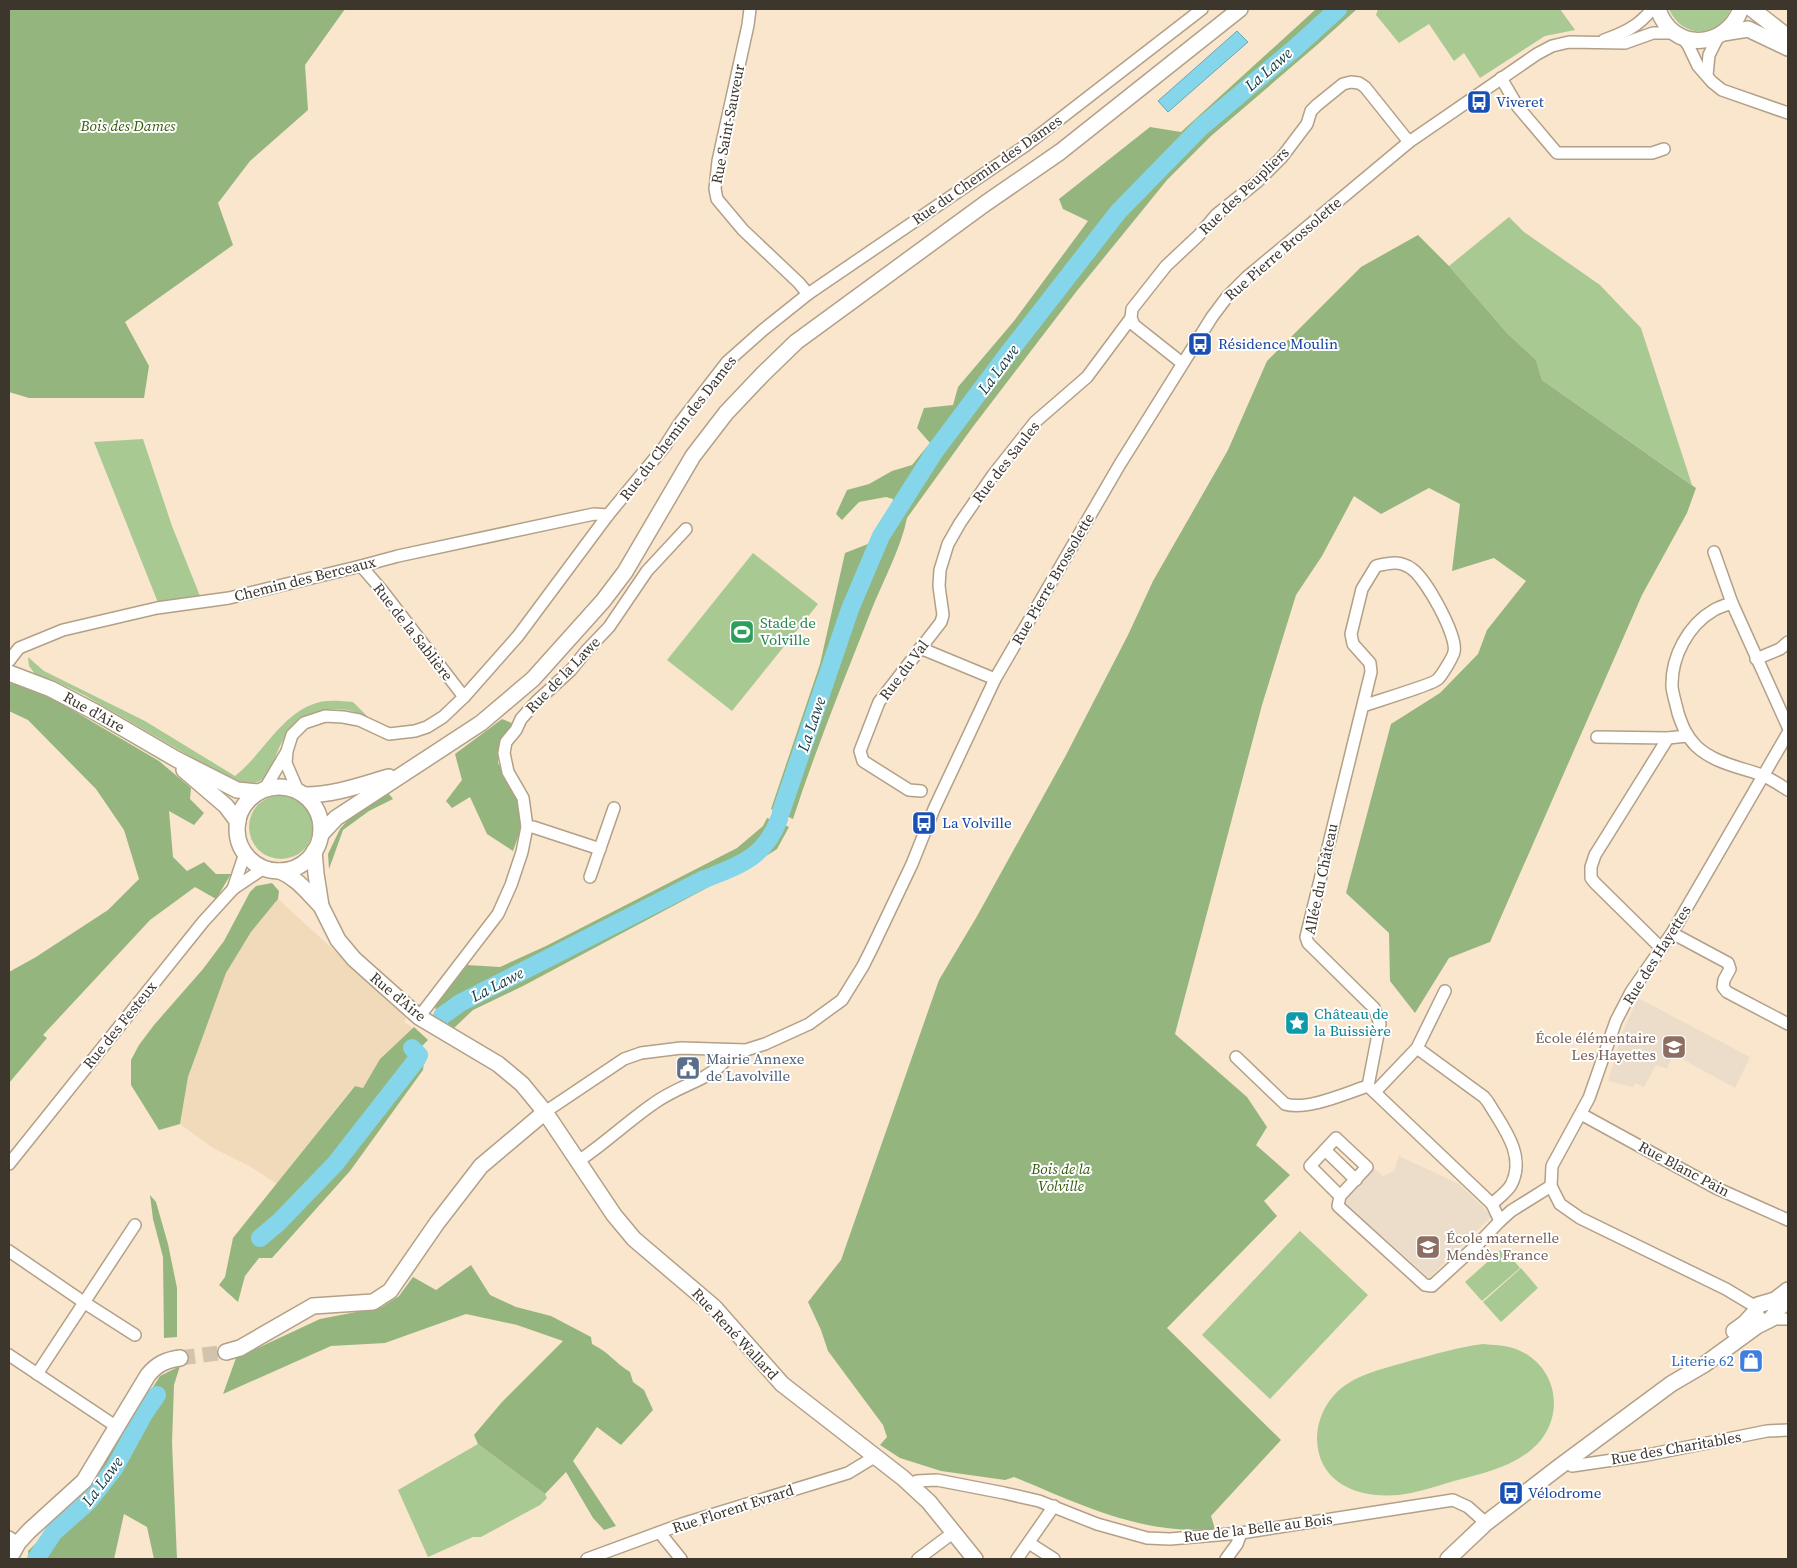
<svg xmlns="http://www.w3.org/2000/svg" width="1797" height="1568" viewBox="0 0 1797 1568" font-family="'Source Serif 4',serif">
  <rect width="100%" height="100%" fill="#f9e6cc"/>
  <path fill="#f1daba" d="M278,899l129,118 -3,5 8,5 -1,3 -31,29 -17,29 -9,-2 -77,98 -26,-17 -38,-19 -33,-24 8,-47 38,-104 25,-41z"/>
  <g fill="#ecddca">
    <path d="M1638,998l112,59 -15,31 -62,-34 -6,15 -11,-4 -12,22 -9,-4 -2,4 -25,-6 15,-50z"/>
    <path d="M1399,1156l60,28 33,32 -63,62 -88,-79 33,-31 9,8 11,-5z"/>
  </g>
  <g fill="#a9c993">
    <path d="M1378,9h182l15,21 -30,6 -65,42 -16,-25 -10,8 -25,-37 -30,19 -23,-28z"/>
    <path d="M1669,9h62c-13,30 -49,30 -62,0z"/>
    <path d="M1509,217l15,15 76,53 41,43 51,157 -150,-105 -6,-20 -29,-27 -58,-67z"/>
    <path d="M143,439l29,87 28,70 -41,9 -65,-163z"/>
    <path d="M753,553l65,51 -86,107 -65,-51z"/>
    <path d="M28,657l16,14 101,50 90,55c26,-20 45,-59 76,-71 13,-6 28,-4 42,-3l17,17c-32,-20 -71,-8 -89,25 -7,12 -9,33 -24,38 -15,5 -27,-3 -40,-10l-133,-77 -31,-15 -18,-6 -6,-8z"/>
    <circle cx="281" cy="827" r="32"/>
    <path d="M1300,1231l68,64 -98,104 -68,-64z"/>
    <path d="M1503,1248l17,20 -38,33 -17,-19z"/>
    <path d="M1521,1268l17,20 -37,34 -18,-20z"/>
    <path d="M1483,1344c10,1 20,1 30,4 46,15 55,72 18,102 -22,18 -50,24 -77,31 -14,4 -29,9 -43,12 -43,9 -95,-5 -94,-57 1,-17 8,-32 20,-44 20,-19 50,-24 76,-32 23,-6 46,-13 70,-16z"/>
    <path d="M478,1444l67,50 2,4 -7,7 -59,32h-8l-45,20 -30,-67z"/>
  </g>
  <g fill="#95b57e">
    <path d="M9,9h336l-40,56 3,45 -58,51 -32,42 15,42 -108,77 24,44 -5,32h-115l-20,-6z"/>
    <path d="M1316,9h41l-40,36 -106,91 -44,44 -91,112 -104,136 -65,90c-6,30 -24,63 -36,93 -27,69 -55,137 -78,208l-22,-10 49,-145 25,-111 28,-11 18,-29 2,-14 -7,-2 -27,5 -17,18 -6,-6 11,-24 22,-6 23,-13 20,-6 18,-22 -13,-15 7,-20 29,-3 5,-18 56,-66 74,-100 -25,-12 -4,-10 91,-72 31,5z"/>
    <path d="M1418,235l31,31 58,67 29,27 6,20 154,108 -9,25 -45,82 -152,347 -41,16 -34,55 -25,-32 -1,-48 -43,-40 45,-169 49,-31 38,-39 9,-24 39,-49 -32,-23 -42,13 8,-67 -31,-16 -48,26 -27,-18 -32,60 -26,39 -34,110 -87,329 72,63 20,30 -11,18 34,30 -26,26 13,15 -110,112 114,112 -70,76 4,13c-75,6 -133,-24 -201,-52l-9,3 -64,-9 -41,-13 -20,-13 7,-8 -4,-12 -55,-74 -7,-21 -13,-28 33,-42 98,-280 37,-62 89,-161 63,-122 25,-54 75,-131 39,-89 94,-94z"/>
    <path d="M9,683l7,1 41,17 102,60 32,27 -1,11 14,14 -10,12 -25,-14 4,46 14,14 17,-9 12,12h15l-15,25 -21,-12 -45,33 -107,115 4,3 -38,45v-111l27,-15 72,-47 31,-31 -15,-49 -28,-41 -68,-69 -19,-9z"/>
    <path d="M502,719l12,5 -15,25 -1,14 22,37 2,26 -9,25 -26,-17 -17,-37 -18,11 -6,-7 16,-21 -7,-26z"/>
    <path d="M389,794l4,5 -24,12 -26,19 -14,39 -1,-15 12,-25 14,-16z"/>
    <path d="M767,818l22,9 -12,22 -14,9 -240,128 -50,24 -19,18 -17,-12 -2,-10 32,-41 33,2 46,-21 191,-98 26,-22z"/>
    <path d="M272,883l7,8 -1,8 -27,33 -25,41 -38,104 -8,47 -21,6 -28,-45v-25l8,-15 15,-20 49,-56 21,-28 26,-49 6,-6z"/>
    <path d="M414,1027l14,13 -12,12 8,9 -1,9 -73,101 -78,87h-13l-14,18 -7,26 -19,-17 6,-8 8,-39 122,-152 8,2 17,-29z"/>
    <path d="M150,1195l6,7 12,42 9,44v49l-13,1 -1,-81 -10,-38z"/>
    <path d="M471,1265l19,30 26,12 35,9 40,21 1,7c17,8 23,19 38,28l3,10 11,8 9,20 -32,35 -24,-18 -24,34 43,65 -12,4 -11,-12 -27,-46 -21,22 -67,-50 -4,-9 28,-33 61,-61 -46,-16 -51,-11 -81,29 -54,3 -108,48 13,-36 84,-39 62,-12 17,-11 14,-19 23,13z"/>
    <path d="M180,1366l-6,19 -2,58 5,116h-23l-7,-32 -23,-13 -10,45h-85l-1,-8 33,-32 27,-31 72,-112z"/>
  </g>
  <path fill="#85d6ea" stroke="#6fa6b1" d="M1237,31l11,11 -80,70 -10,-11z"/>
  <g fill="none" stroke-linecap="round" stroke-linejoin="round">
    <g stroke="#85d6ea" stroke-width="18">
      <path d="M781,812l69,-203 31,-73 54,-85 72,-96 111,-143 83,-85 94,-79 43,-39"/>
      <path d="M442,1016l18,-13 242,-123c36,-14 63,-22 77,-61"/>
      <path d="M260,1238l19,-16 56,-58 82,-105 2,-4 -7,-7"/>
      <path d="M36,1559l18,-27 34,-30 26,-33 30,-55 13,-19"/>
    </g>
    <path stroke="#d3c3ac" stroke-width="15" stroke-dasharray="15 8" stroke-linecap="butt" d="M180,1358l46,-6"/>
    <defs>
      <g id="street">
        <path d="M750,9l-2,16 -30,136 -3,28 2,10 26,31 56,53 9,11"/>
        <path d="M1682,37l6,8 10,21 14,16 10,8 66,23"/>
        <path d="M1604,40c20,-7 35,-14 48,-31"/>
        <path d="M1707,75l2,-20 9,-18"/>
        <path d="M1501,78l17,29 39,46h95l12,-4"/>
        <path d="M1182,363l-48,-38 -3,-7 1,-9 34,-43 33,-31 17,-20 41,-33 25,-25 25,-33 4,-13 6,-6 26,-21 8,-2 8,1 6,4 44,55"/>
        <path d="M1714,552l18,51 56,124"/>
        <path d="M361,566l20,23 83,108"/>
        <path d="M1732,603c-6,2 -13,4 -18,7 -26,15 -43,47 -42,77 1,8 4,17 6,26 4,12 8,23 18,33 18,17 43,21 66,29 9,4 18,10 26,15"/>
        <path d="M920,648l75,31"/>
        <path d="M1756,659l24,-10 8,-7"/>
        <path d="M9,661l10,-13 44,-18 94,-22 72,-10 132,-32 37,-10 196,-42 14,1"/>
        <path d="M1363,706c11,-4 71,-22 75,-27 4,-4 15,-22 16,-27 4,-16 -28,-73 -42,-83 -12,-9 -23,-6 -36,-3l-14,23 -11,45 2,10 17,19 1,9 -65,265 2,6 66,65 6,16 -12,62 124,118 8,17 11,-10 40,-25"/>
        <path d="M1597,737l71,1 19,-2"/>
        <path d="M264,790l22,-37"/>
        <path d="M298,791l-12,-28 1,-12 5,-16 12,-12 21,-7 18,1 16,3 30,14 26,-3 12,-4 16,-10 21,-20 54,-61 90,-121 57,-69 14,-22 48,-62 36,-32 45,-36 217,-148 177,-137"/>
        <path d="M921,791l-12,-1 -46,-29 -3,-10 19,-49 62,-80 2,-7 -4,-29 1,-16 8,-26 12,-21 33,-48 42,-53 52,-45 44,-59"/>
        <path d="M527,827h6l67,22"/>
        <path d="M590,877l24,-69"/>
        <path d="M233,889l12,-36"/>
        <path d="M1672,933l56,30 2,6 -6,11 -1,7 4,5 61,32"/>
        <path d="M1661,948l-66,-65 -4,-5v-11l4,-12 73,-117"/>
        <path d="M419,1017l79,-103 13,-29 11,-33 5,-25 -4,-29 -15,-26 -4,-19 2,-11 10,-12 5,-11 16,-18 34,-31 16,-20 22,-23 38,-56 39,-42"/>
        <path d="M1417,1048l67,49 4,5c14,24 39,53 23,83 -4,7 -14,14 -19,19"/>
        <path d="M1236,1057l49,47c22,7 61,-11 83,-18"/>
        <path d="M1375,1092l42,-44 28,-57"/>
        <path d="M545,1112l79,-53 17,-6 40,-5 65,2 19,-6 44,-20 33,-24 21,-34 10,-20 39,-82 22,-55 61,-130 125,-215 92,-147 15,-20 20,-20 162,-135 128,-88 15,-8 17,-4 56,1 28,-10h22"/>
        <path d="M1581,1114l135,74 72,32"/>
        <path d="M1325,1150l31,30"/>
        <path d="M577,1162c26,-17 50,-40 76,-58 16,-12 34,-18 51,-27 10,-6 24,-14 26,-27"/>
        <path d="M9,1164l194,-242 30,-33 31,-21"/>
        <path d="M1340,1196l-30,-30 26,-28 31,29 -27,29 -2,10 87,79 7,1 47,-43 21,-22"/>
        <path d="M9,1251l76,52 50,32"/>
        <path d="M1756,1307l-30,-18 -146,-71 -20,-14 -9,-18 1,-20 37,-68 27,-77 15,-29 41,-59 116,-200"/>
        <path d="M1771,1319h17"/>
        <path d="M9,1355l108,72"/>
        <path d="M37,1374l98,-149"/>
        <path d="M1567,1461l5,5 75,-11 120,-24 21,-1"/>
        <path d="M910,1484l7,-3 20,-1 67,13 35,8 58,23 50,14 23,1 71,-6 212,-33 15,7 18,16"/>
        <path d="M660,1533l21,26"/>
        <path d="M9,1537l9,6"/>
        <path d="M1029,1543l25,16"/>
        <path d="M587,1559l95,-35 166,-51 28,-17"/>
        <path d="M918,1559l36,-27"/>
        <path d="M1017,1559l37,-53"/>
        <path d="M1226,1559l11,-15 4,-11"/>
      </g>
      <g id="secondary">
        <path d="M1658,9c14,43 67,41 83,0"/>
        <path d="M1752,9l36,28"/>
        <path d="M1723,33l25,-4 40,19"/>
        <path d="M9,673l42,16 46,24 79,46 61,31 21,2"/>
        <path d="M184,770l42,36 12,16"/>
        <circle cx="279" cy="829" r="42"/>
        <path d="M305,795c29,0 56,-10 84,-18"/>
        <path d="M321,834l15,-16 145,-95 52,-44 70,-78 22,-29 68,-116 33,-43 37,-39 33,-32 190,-139 74,-51 180,-143"/>
        <path d="M314,851l2,23 5,32 17,34 16,19 65,58 79,47 24,20 23,28 69,103 20,24 80,68 68,77 121,94 26,24 46,57"/>
        <path d="M280,871c17,7 28,22 41,35"/>
        <path d="M1758,1319l-3,-7 3,-7 17,-5 13,-10"/>
        <path d="M1734,1331l11,-8 10,-11"/>
        <path d="M226,1352l14,-4 73,-42 60,-4 17,-11 47,-68 44,-57 64,-54"/>
        <path d="M9,1559l9,-16 11,-12 55,-50 64,-106c9,-11 18,-15 32,-17"/>
        <path d="M1448,1559l38,-36 73,-56 112,-83 34,-20 52,-38 14,-7 7,-10 10,-8"/>
      </g>
    </defs>
    <use href="#street" stroke="#b2a088" stroke-width="14"/>
    <use href="#secondary" stroke="#b2a088" stroke-width="18"/>
    <use href="#street" stroke="#fff" stroke-width="11"/>
    <use href="#secondary" stroke="#fff" stroke-width="15"/>
  </g>
  <defs>
    <symbol id="bus-square" viewBox="-11 -11 22 22"><rect x="-9" y="-9" width="18" height="18" rx="4" fill="#1a4fb4" stroke="#fff"/><path d="M-5-6H5V4H4V6H2V4H-2V6H-4V4H-5ZM-3.5-4V0h7V-4ZM-3.5 1.2v1.5H-2V1.2ZM2 1.2v1.5H3.5V1.2Z" fill="#fff"/></symbol>
    <symbol id="stadium-square" viewBox="-11 -11 22 22"><rect x="-9" y="-9" width="18" height="18" rx="4" fill="#2e9e5b" stroke="#fff"/><path d="M0-5a6.5 5 0 1 0 0 10a6.5 5 0 1 0 0-10ZM-3.5-1.8h7v3.6h-7Z" fill="#fff"/></symbol>
    <symbol id="sight-square" viewBox="-11 -11 22 22"><rect x="-9" y="-9" width="18" height="18" rx="4" fill="#0f9aa8" stroke="#fff"/><path d="M0-6L1.8-2.2L6-1.7L2.9 1.2L3.7 5.4L0 3.3L-3.7 5.4L-2.9 1.2L-6-1.7L-1.8-2.2Z" fill="#fff"/></symbol>
    <symbol id="school-square" viewBox="-11 -11 22 22"><rect x="-9" y="-9" width="18" height="18" rx="4" fill="#8d6e63" stroke="#fff"/><path d="M0-5L7-2L0 1L-7-2ZM-4 1L0 2.5L4 1V4Q0 6-4 4Z" fill="#fff"/></symbol>
    <symbol id="civic-square" viewBox="-11 -11 22 22"><rect x="-9" y="-9" width="18" height="18" rx="4" fill="#5c6f8a" stroke="#fff"/><path d="M-.6-6.5H3V-4.5H.6V-3L4-1V1h2V6H-6V1h2V-1L-.6-3ZM-1.2 2.5V6h2.4V2.5Z" fill="#fff"/></symbol>
    <symbol id="shop-square" viewBox="-11 -11 22 22"><rect x="-9" y="-9" width="18" height="18" rx="4" fill="#3f7fe0" stroke="#fff"/><path d="M-5-2.5h2.3a2.7 3.5 0 0 1 5.4 0H5L5.5 6h-11ZM-1.5-2.5h3a1.5 2.3 0 0 0-3 0Z" fill="#fff"/></symbol>
  </defs>
  <g fill-rule="evenodd">
    <use href="#bus-square" x="1465" y="88" width="28" height="28"/>
    <use href="#bus-square" x="1186" y="330" width="28" height="28"/>
    <use href="#stadium-square" x="728" y="618" width="28" height="28"/>
    <use href="#bus-square" x="910" y="809" width="28" height="28"/>
    <use href="#sight-square" x="1283" y="1009" width="28" height="28"/>
    <use href="#school-square" x="1660" y="1033" width="28" height="28"/>
    <use href="#civic-square" x="674" y="1054" width="28" height="28"/>
    <use href="#school-square" x="1414" y="1233" width="28" height="28"/>
    <use href="#shop-square" x="1737" y="1347" width="28" height="28"/>
    <use href="#bus-square" x="1497" y="1479" width="28" height="28"/>
  </g>
  <g text-anchor="middle" stroke-width="4" stroke-linejoin="round" paint-order="stroke">
    <g font-size="15" fill="#164399" stroke="#fff" text-anchor="start">
      <text x="1496" y="107">Viveret</text>
      <text x="1218" y="349">Résidence Moulin</text>
      <text x="942" y="828">La Volville</text>
      <text x="1528" y="1498">Vélodrome</text>
    </g>
    <g font-size="15" fill="#3d362c" stroke="#fff">
      <text transform="translate(728 124) rotate(-79)" y="5">Rue Saint-Sauveur</text>
      <text transform="translate(987 170) rotate(-35)" y="5">Rue du Chemin des Dames</text>
      <text transform="translate(1244 191) rotate(-44)" y="5">Rue des Peupliers</text>
      <text transform="translate(1283 249) rotate(-41)" y="5">Rue Pierre Brossolette</text>
      <text transform="translate(678 428) rotate(-52)" y="5">Rue du Chemin des Dames</text>
      <text transform="translate(1006 462) rotate(-52)" y="5">Rue des Saules</text>
      <text transform="translate(305 579) rotate(-14)" y="5">Chemin des Berceaux</text>
      <text transform="translate(1053 579) rotate(-60)" y="5">Rue Pierre Brossolette</text>
      <text transform="translate(413 632) rotate(52)" y="5">Rue de la Sablière</text>
      <text transform="translate(904 670) rotate(-53)" y="5">Rue du Val</text>
      <text transform="translate(563 675) rotate(-46)" y="5">Rue de la Lawe</text>
      <text transform="translate(94 712) rotate(29)" y="5">Rue d'Aire</text>
      <text transform="translate(1321 879) rotate(-78)" y="5">Allée du Château</text>
      <text transform="translate(1657 955) rotate(-58)" y="5">Rue des Hayettes</text>
      <text transform="translate(398 997) rotate(40)" y="5">Rue d'Aire</text>
      <text transform="translate(120 1025) rotate(-51)" y="5">Rue des Festeux</text>
      <text transform="translate(1684 1169) rotate(28)" y="5">Rue Blanc Pain</text>
      <text transform="translate(735 1334) rotate(47)" y="5">Rue René Wallard</text>
      <text transform="translate(1676 1448) rotate(-10)" y="5">Rue des Charitables</text>
      <text transform="translate(733 1509) rotate(-18)" y="5">Rue Florent Evrard</text>
      <text transform="translate(1258 1528) rotate(-7)" y="5">Rue de la Belle au Bois</text>
    </g>
    <g font-size="15" font-style="italic" fill="#345b0a" stroke="#fff">
      <text x="128" y="131">Bois des Dames</text>
      <text x="1061" y="1174">Bois de la<tspan x="1061" dy="17">Volville</tspan></text>
    </g>
    <g font-size="15" fill="#27864d" stroke="#fff" text-anchor="start">
      <text x="760" y="628">Stade de<tspan x="760" dy="17">Volville</tspan></text>
    </g>
    <g font-size="15" fill="#0d838f" stroke="#fff" text-anchor="start">
      <text x="1314" y="1019">Château de<tspan x="1314" dy="17">la Buissière</tspan></text>
    </g>
    <g font-size="15" fill="#785e54" stroke="#fff" text-anchor="end">
      <text x="1656" y="1043">École élémentaire<tspan x="1656" dy="17">Les Hayettes</tspan></text>
      <text x="1446" y="1243" text-anchor="start">École maternelle<tspan x="1446" dy="17">Mendès France</tspan></text>
    </g>
    <g font-size="15" fill="#4e5e75" stroke="#fff" text-anchor="start">
      <text x="706" y="1064">Mairie Annexe<tspan x="706" dy="17">de Lavolville</tspan></text>
    </g>
    <g font-size="15" fill="#366cbe" stroke="#fff" text-anchor="end">
      <text x="1734" y="1366">Literie 62</text>
    </g>
    <g font-size="16" font-style="italic" fill="#143b44" stroke="#fff">
      <text transform="translate(1268 69) rotate(-41)" y="6">La Lawe</text>
      <text transform="translate(998 369) rotate(-53)" y="6">La Lawe</text>
      <text transform="translate(811 724) rotate(-71)" y="6">La Lawe</text>
      <text transform="translate(497 984) rotate(-27)" y="6">La Lawe</text>
      <text transform="translate(102 1481) rotate(-53)" y="6">La Lawe</text>
    </g>
  </g>
  <rect width="1797" height="1568" fill="none" stroke="#3d362c" stroke-width="20"/>
</svg>
